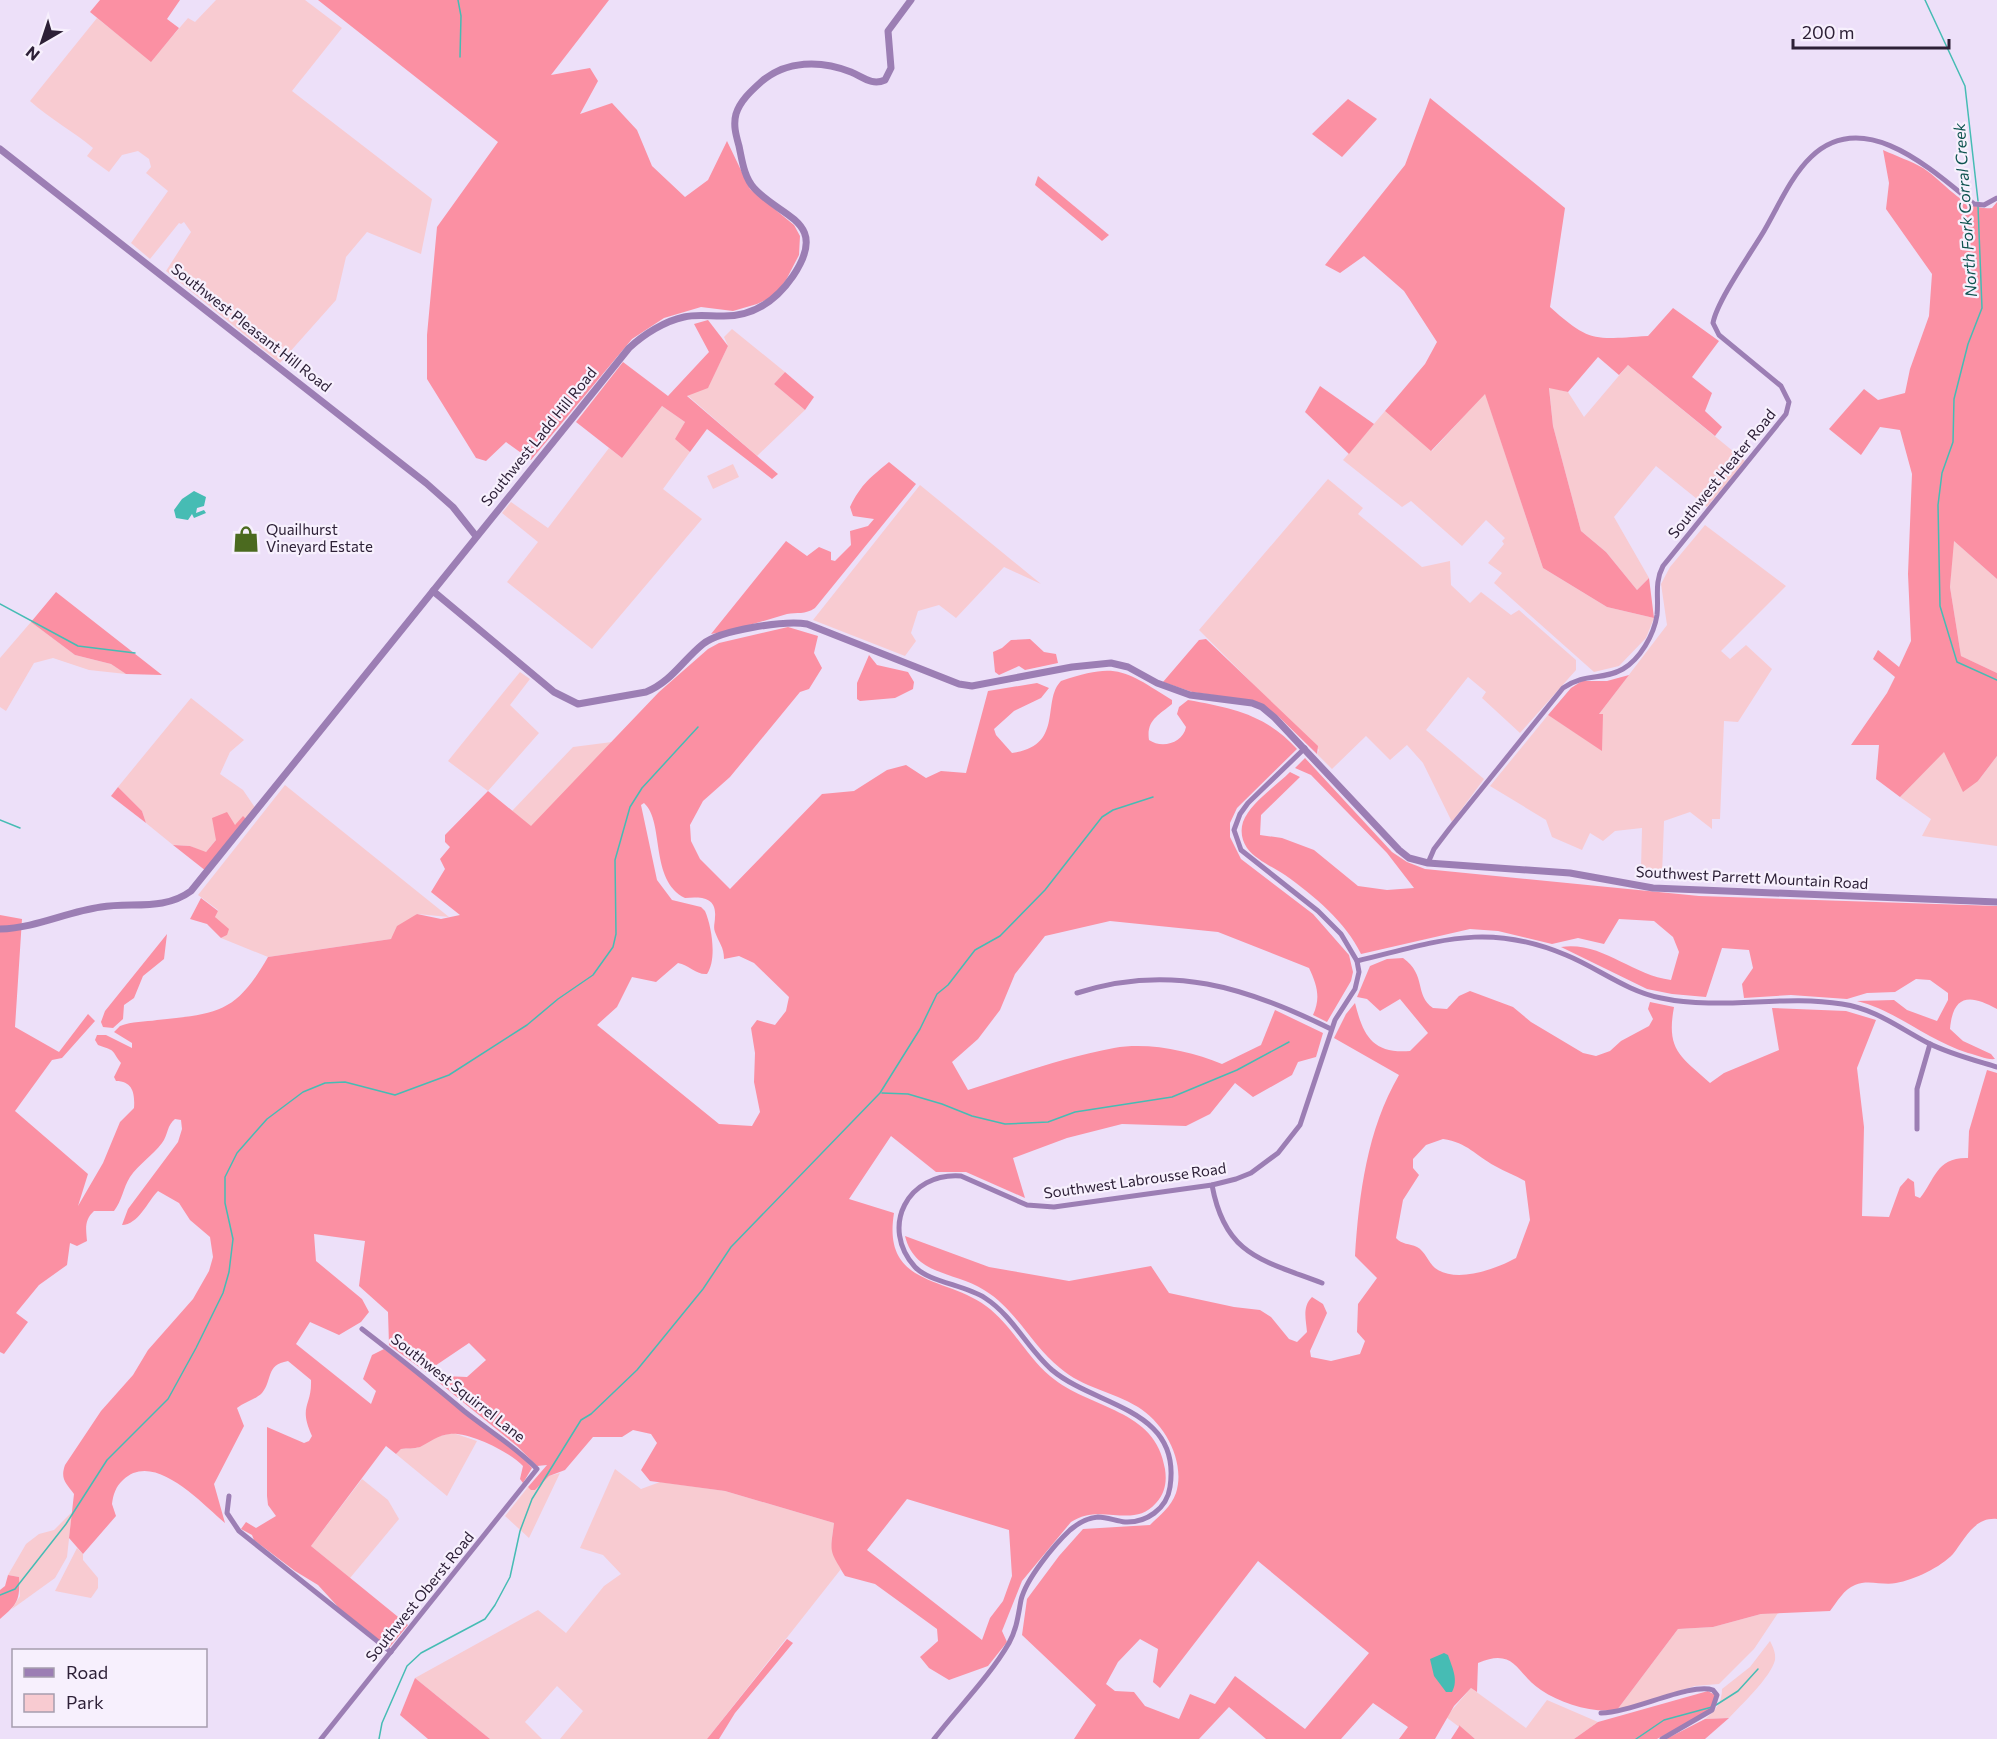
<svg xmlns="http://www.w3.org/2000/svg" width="1997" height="1739" viewBox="0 0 1997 1739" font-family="Commissioner,sans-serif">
  <rect width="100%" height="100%" fill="#ede0f9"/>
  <g fill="#f8cbd1">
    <path d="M216,0h89l37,28 -50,63 140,108 -11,55 -54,-22 -21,25 -10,43 -56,63 -114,-92 25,-39 -7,-10 -3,2 -2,-1 -29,36 -19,-16 37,-52 -22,-18 5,-6 -2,-8 -11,-8 -16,4 -13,17 -22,-16 6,-8c-20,-17 -43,-29 -63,-47l67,-83 54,43 37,-43 7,4z"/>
    <path d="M732,329l53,43 -11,12 31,26 -48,46 -70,-61 21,-8 20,-41 -4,-9z"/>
    <path d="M1628,365l117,96 -38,46 -51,-41 -42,51 35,61 -12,12 -31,-38 -25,-21 -28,-105 -4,-39 19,5 16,25z"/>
    <path d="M1485,393l58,175 64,39 47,11 -8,20 -27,28 -25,6 -100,-89 8,-10 -14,-10 16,-19 -2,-3 3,-3 -19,-18 -24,26 -51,-45 -9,6 -59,-47 42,-49 47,40z"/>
    <path d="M662,406l23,16 -9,17 14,13 -27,37 39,30 -110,130 -85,-67 31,-40 -36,-29 9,-11 37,26 61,-80 13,10z"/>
    <path d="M733,464l6,13 -26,12 -6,-13z"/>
    <path d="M1328,479l35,29 -5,6 64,53 28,-6 1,24 19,18 11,-11 30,23 8,-5 57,50v10l-56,63 -38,-35 4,-6 -18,-15 -42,53 58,49 -32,43 -29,-59 -16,-18 -17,15 -24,-24 -34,33 -15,-15 2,-4 -120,-120z"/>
    <path d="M920,485l121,99 -37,-17 -48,51 -17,-13 -21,6 -7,22 5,8 -11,15 -92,-36z"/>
    <path d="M1705,525l81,61 -65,65 9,8 16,-14 26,24 -34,53 -14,-1 -4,98h-8v10l-22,-17 -26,9 -2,54 -21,-6 1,-41 -27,3 -12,10 -13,-8 -8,17 -30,-13 -6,-17 -56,-34 58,-71 54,35 -3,-36 68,-89 -6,-41 9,-17z"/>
    <path d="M1953,540l44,39v94l-36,-17 -11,-69z"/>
    <path d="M31,622l44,33 36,9 15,10 -37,-4 -36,-12 -19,5 -28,48 -6,-4v-49z"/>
    <path d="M520,672l10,7 -20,26 29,28 -51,58 -40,-30z"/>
    <path d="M191,698l53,42 -14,12 -10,22 23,16 13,19 -9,11 -31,13v7l-11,13 -15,-7 -17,-1 -27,-22 -4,-12 -24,-24z"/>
    <path d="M612,742l-81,85 -19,-16 61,-64z"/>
    <path d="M1944,751l34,30 19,-25v90l-75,-10 9,-17 -31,-22z"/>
    <path d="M285,785l164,132 -32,-3 -26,25 -123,18 -47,-19 6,-3 -12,-18 3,-7 -20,-15z"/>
    <path d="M453,1433l24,8 -30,55 -51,-42 5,-5 16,-1 19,-11z"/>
    <path d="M615,1469l26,20 19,-7 65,9 109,32c-3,23 -5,25 7,46l-134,170h-147l23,-28 -26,-25 -32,36 17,17h-52l-75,-61 123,-68 28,23 38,-47 17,-12 -18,-19 -23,-7z"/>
    <path d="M560,1473l-31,65 -24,-22 23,-29 7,3 14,-14z"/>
    <path d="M362,1479l26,21 11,19 -49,59 -39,-32z"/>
    <path d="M72,1512l-5,45 -12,21 -43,31 8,-13 -1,-19 -11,-2 18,-31 13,-10 15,-4z"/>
    <path d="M77,1548l6,6v6l15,18v10l-7,10 -36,-7z"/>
    <path d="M1778,1613l-24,36 -35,35 -24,2 -78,24 61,-81 35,-2 48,-13z"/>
    <path d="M1770,1641c3,6 6,12 5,19 -4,17 -34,45 -46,58l-24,1c10,-8 17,-16 17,-30l28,-22z"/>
    <path d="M1471,1688l55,40 21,-28 51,22 -24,17h-99l-29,-22z"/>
  </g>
  <g fill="#fb90a3" fill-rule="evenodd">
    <path d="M100,0h80l-13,19 12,9 -28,34 -61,-50z"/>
    <path d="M318,0h291l-58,75 39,-7 8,13 -18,33 32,-11 25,27 15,36 33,31 23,-17 19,-39 23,48 44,36 6,11 -1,19 -13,25 -12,16 -17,8 -24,7 -32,-4 -37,11 -32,21 -101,121 -25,-18 -20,19 -10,-3 -49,-79v-44l10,-108 61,-85z"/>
    <path d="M1430,98l135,110 -15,99c41,37 45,32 98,29l25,-28 46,33 -27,36 20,16 -7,18 17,16 -7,9 -87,-71 -9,10 -21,-18 -30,35 -19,-4 4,38 28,105 25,21 31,38 12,-12 5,40 -47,-11 -64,-39 -58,-174 -54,57 -46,-40 40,-47 12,-22 -33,-51 -40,-35 -24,17 -15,-8 80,-100z"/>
    <path d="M1348,99l29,20 -35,38 -30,-23z"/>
    <path d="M1883,150c13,6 28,11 40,18 22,14 40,43 69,40l5,-6v377l-43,-38 -4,46 11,69 36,17v83l-19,25 -15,11 -19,-40 -44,45 -24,-18 3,-34h-28l36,-52 8,-16 -22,-18 5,-9 21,17 12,-26 -3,-67 4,-100 -12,-44 -20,-3 -19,28 -32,-26 35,-40 14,11 27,-7 5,-24 19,-53 3,-42 -46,-65 3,-26z"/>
    <path d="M1038,176l71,59 -7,6 -67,-56z"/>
    <path d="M708,320l20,26 -20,42 -21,8 91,78 -6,5 -65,-50 -17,23 -15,-13 10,-17 -23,-16 -40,52 -46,-36 47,-60 45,34 41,-44 -15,-28z"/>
    <path d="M785,372l29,25 -9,13 -31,-26z"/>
    <path d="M1320,386l54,38 -25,30 -44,-42z"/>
    <path d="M889,462l27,22 -101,124c-10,7 -18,4 -28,6 -25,7 -49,16 -76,20l75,-93 21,15 12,-9 12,5v8l4,1 16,-16 -1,-14 18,-5 6,-7 -21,-3 -3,-9c11,-23 21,-30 39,-45z"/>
    <path d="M56,592l106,83 -36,-1 -15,-10 -36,-9 -44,-33z"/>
    <path d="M788,627l30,9 -4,17 8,15 -13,21 -9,3 -70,85 -27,24 -13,24 1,16 9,18 30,30 92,-95 32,-3 33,-21 19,-5 20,13 15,-7 25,2 22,-82 49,-8 12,5 -8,10 -27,13 -20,18 2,6 16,18c53,-7 29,-52 49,-72 56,-19 63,-11 111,19v4c-13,11 -26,16 -23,36 13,9 34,3 37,-13l-9,-13 2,-7 9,-7c44,8 77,14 109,49l-60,59 -7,15v14l11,22 72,55 36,41 4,17 -2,9 -24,41 -14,-7c8,-17 4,-30 -4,-47l-91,-36 -108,-11 -65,15 -30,38 -15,36 -22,29 -26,23 16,28c47,-15 97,-33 146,-42 35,-6 76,3 108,16l39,-19 14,-35 48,23 -7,24 -18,5 -6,13 -39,22 -18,-14 -25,31 -24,12 -64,-2 -55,14 -54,20 12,40 -59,-26h-30l-45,-36 -42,63 45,14c-12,74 52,63 92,93 26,19 40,50 64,70 40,34 106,32 115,93 2,13 0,24 -9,34 -23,27 -55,-1 -85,19l-49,59 -20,50 5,11 -19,24 -39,14 -20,-12 -9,-11 18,-16 -1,-12 -62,-45 -30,-8c-16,-27 -15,-22 -11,-53l-109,-32 -75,-10 -9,-11 16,-27 -6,-9 -18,-4 -11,7h-29l-28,33 -16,6 -14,14h-4l-3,-3 19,-22 -10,1 -20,-20 -80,-65 7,-5 23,1 19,-17 -17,-17 -43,29 -37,-27 -1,-33 -29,-26 6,-45 -51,-7 2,27 46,38 7,13 -8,10 -22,13 -29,-13 -14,22 75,60 5,-13 -13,-12 9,-24 12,-6 132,101 16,18 -9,15 -3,-4 3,-13c-13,-14 -54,-34 -73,-32 -12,1 -20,8 -30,13 -6,2 -13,1 -19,2l-5,5 -10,-8 -75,100 97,79 -19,23 -49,-39 -22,-24 -23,-14 -41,-31 -2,-5 -11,-6 5,-7 10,6 20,-12 -8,-11 -1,-9v-69l37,16 5,-2 3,-5c-14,-31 0,-29 -1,-56l-23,-19c-23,4 -15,19 -26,32 -7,7 -18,9 -25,15l7,18 -30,58 11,39c-24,-20 -71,-73 -102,-43 -7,6 -10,15 -11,24l4,12 -33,38 -14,-16 5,-44c-8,-11 -14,-15 -9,-29l36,-54 32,-36 15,-25 45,-51 16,-28 4,-14 -3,-20 -20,-17 -11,-17 -21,-12c-10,10 -20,34 -36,34l6,-16 50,-67 4,-13 -1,-9 -6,-1c-8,6 -7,16 -13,24 -10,13 -23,21 -32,34 -7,11 -8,24 -16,34h-20c-10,9 -8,18 -7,30l-10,5 -7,-3 -3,22 -28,20 -23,28 12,9 -24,32 -4,-2v-437l22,4 -7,108 44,25 29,-38 7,7 -33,37 -10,2 -37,51 73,63 -10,32 25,-43 17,-41 14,-14c1,-14 -1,-27 -18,-27l-2,-4 7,-14c-11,-14 -3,-11 -23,-18l-3,-5 2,-5h9l26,13v-5l-18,-11 6,-6c12,-5 25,-4 37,-6 61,-6 79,-7 111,-63l123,-18 6,-13 20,-12 24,5 19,-4 -29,-23 14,-23 -5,-10 10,-12 -5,-5v-7l43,-44 43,35 128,-134 49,-43 11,-6zM644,803c21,19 5,77 41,95 14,-1 32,-2 30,19 0,6 -2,10 0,15 4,11 9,15 9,27l15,-3 15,7 35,34 -3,14 -11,14 -18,-5 -6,8 4,25 -1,29 6,30 -8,14 -33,-2 -122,-99 20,-18 15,-30 24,5 22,-19c11,2 18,12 29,11 10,-14 5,-47 -2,-63l-4,-4 -29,-7 -15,-20 -16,-75zM907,1499l102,31 3,46 -9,25 -13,17 -8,22 -115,-90z"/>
    <path d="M1030,639l14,13 12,2 2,9 -33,7 -6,-4 -20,9 -4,-3 -2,-20 9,-4 9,-8z"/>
    <path d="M1206,639l112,107 -1,8 -39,-38 -23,-15 -63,-9 -29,-10 36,-42z"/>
    <path d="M869,655l8,10 31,7 6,10 -1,7 -18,9 -35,3 -3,-2v-16z"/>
    <path d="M1629,675l-30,39h4l-1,37 -54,-36 23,-27 11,-7h25z"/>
    <path d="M1305,758l87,94 15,10 18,7 274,27 298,10v103c-27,-15 -44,-15 -47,20l13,12 28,13 4,5c-8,1 -18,-4 -27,-6 -41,-13 -73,-43 -111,-52l37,-1 13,10 30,11 11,-21v-7l-18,-13 -14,-1 -21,13 -28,1 -20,6 -56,-4 -47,3 -2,-14 11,-16 -4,-18 -27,-2 -16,49 -34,-3 -25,-5 -86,-42c41,-6 70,28 110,33l8,-28 -6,-15 -19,-16 -35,-2 -15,25 -26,-6 -26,6 -54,-13 -28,-2 -109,25c-15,-32 -48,-59 -76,-79 -12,-8 -29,-15 -38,-27 -5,-7 -7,-17 -4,-26 7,-19 33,-36 47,-50l10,5 -39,38 -1,20 22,3 32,12 44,36 29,4 27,-2 -27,-35 -76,-78 -16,-7z"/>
    <path d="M118,787l24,24 4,12 -35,-27z"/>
    <path d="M227,812l8,13 8,-9 4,4 -41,51 -33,-26 17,1 16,6 10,-12 -4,-22z"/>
    <path d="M201,898l17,13 -3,6 14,12 -2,6 -6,3 -14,-14 -17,-5z"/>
    <path d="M167,934l-3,25 -21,17 -9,22 -10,7 -1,14 -10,9 -10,-1 -2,-5 4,-11z"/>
    <path d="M1403,958c24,17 11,37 30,50l14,1 12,-13 11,-5 43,16 18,15 52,31 13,3 14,-5 11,-10 28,-15 4,-7 -5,-10 2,-7 24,5c-8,43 6,49 36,76l14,-10 55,-23 -7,-42 74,3 30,9 -19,48 7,59 -2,89 27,1 11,-30 8,-9 6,4 1,14 5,2c15,-18 16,-41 48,-40l1,-27 18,-61 10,3v446c-23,-2 -32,20 -44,35 -12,13 -39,26 -57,29 -13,3 -27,-4 -41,2 -11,4 -18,17 -25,26l-69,3 -48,13 -35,2 -61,81c-26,3 -55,-6 -76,-20 -25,-16 -25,-43 -63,-27l-1,29 -6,-4 -17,18 -19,33h-36l9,-12 -35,-24 -32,36h-75l-37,-32 -30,32h-125l22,-34 -74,-70 5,-36 32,-43 24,-27 67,-4c10,-10 21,-18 26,-32 10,-32 -12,-70 -38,-86 -26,-16 -55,-19 -78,-39 -29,-23 -44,-59 -76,-78 -30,-19 -69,-14 -79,-54l84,31 80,14 82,-15 18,27 65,14 26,3 11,7 18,22 8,3 10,-10c-1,-13 -5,-25 5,-35l11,7 4,9 -17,38 1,6 20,4 29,-7 5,-13 -8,-9 1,-28 19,-26 -22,-22c4,-62 12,-126 44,-181l-65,-37 12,-24 9,-11c8,32 17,51 55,48l18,-18 -28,-34 -20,12 -13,-12 -10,-2 13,-31 17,-7zM1443,1139c25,4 32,16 52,27 10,6 20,9 30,15l5,39 -14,38c-20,11 -60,26 -81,10 -7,-6 -10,-17 -18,-21 -8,-4 -15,-2 -21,-9l7,-38 16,-25 -6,-7v-9l13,-14zM1258,1561l111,92 -64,76 -70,-53 -20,28 -25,-10 -11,25 -34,-13 -11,-14 -19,-1 -9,-7 12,-22 22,-23 18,10 -5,33 7,6z"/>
    <path d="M8,1575l11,2c1,23 -1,27 -19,42v-29l5,-4z"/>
    <path d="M787,1639l6,4 -58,70 -16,26h-12z"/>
    <path d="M415,1678l75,61h-62l-28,-24z"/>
    <path d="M1708,1691l7,4 -2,9 -5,8 -51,27h-83l24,-17z"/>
    <path d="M1729,1718l-24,21h-39l39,-20z"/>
    <path d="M1460,1725v1l15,13h-24z"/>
  </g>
  <g fill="#46bcb4">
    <path d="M194,491l12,6 -2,9 -7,2 -1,5 8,-3 2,3 -12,5 -2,-4 -4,6 -12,-2 -2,-8 8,-11z"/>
    <path d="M1444,1653l4,2c4,12 11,25 4,37h-6l-12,-16 -4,-17z"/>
  </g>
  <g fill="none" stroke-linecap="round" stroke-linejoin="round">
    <g stroke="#46bcb4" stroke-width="1.5">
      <path d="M458,0l3,16 -1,41"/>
      <path d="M1925,0l40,86 13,115"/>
      <path d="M1978,206l4,102 -14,36 -14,55 -1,43 -11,31 -4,32 2,101 17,56 40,18"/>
      <path d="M0,604l78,42 57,7"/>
      <path d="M0,820l20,8"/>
      <path d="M882,1093l26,1 34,10 30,12 33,8 43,-2 27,-10 97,-15 65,-27 52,-28"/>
      <path d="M0,1595l15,-6 51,-65 41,-64 61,-61 28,-51 27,-55 6,-21 4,-33 -8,-36v-26l12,-24 30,-34 36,-27 22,-9 20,-1 50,13 54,-20 78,-50 31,-26 35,-24 20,-28 3,-13 -1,-74 15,-53 12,-19 56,-61"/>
      <path d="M1716,1705l22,-14 20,-22"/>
      <path d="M379,1739l3,-16 25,-57 14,-13 64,-34 10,-14 15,-28 10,-46 12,-32 49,-79 10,-6 46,-44 66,-81 28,-42 149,-154 40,-64 17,-35 11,-9 27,-35 25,-14 45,-46 57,-73 11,-7 40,-13"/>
      <path d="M1636,1739l28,-19 48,-13"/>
    </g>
    <g stroke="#9c7eb4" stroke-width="5">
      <path d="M1428,863l6,-14 16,-21 113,-140c23,-16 39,-7 60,-19 17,-10 31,-34 34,-54 2,-18 -3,-32 6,-49l123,-152 3,-12 -8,-16 -62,-51 -6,-12c4,-22 38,-70 51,-92 14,-24 27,-55 47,-74 53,-51 121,13 163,47l10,1 13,-7"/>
      <path d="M1357,961c80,-19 128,-40 209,-6 32,13 60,36 95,43 60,13 121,-4 181,6 34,5 57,24 86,39 22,11 46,17 69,24"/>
      <path d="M1077,993c93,-30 169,-6 254,36"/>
      <path d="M1917,1129v-40l13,-45"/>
      <path d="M1212,1185c13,71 50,75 110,98"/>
      <path d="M229,1496l-2,17 12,18 152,121"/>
      <path d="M1601,1713c30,0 90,-31 112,-23l4,5 -5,15 -50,29"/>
      <path d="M321,1739l216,-270c-22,-23 -48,-38 -73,-58 -33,-28 -67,-55 -102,-82"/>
      <path d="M934,1739c24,-31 56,-63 75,-96 8,-15 9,-27 12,-43 5,-21 33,-55 49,-70 8,-7 18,-12 28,-13 9,0 18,4 27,5 21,1 42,-13 45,-35 12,-79 -74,-80 -118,-117 -25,-22 -39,-54 -67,-72 -20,-13 -56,-16 -70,-31 -36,-40 -7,-95 46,-91l66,29 27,2 158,-22 24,-6 15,-6 27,-20 22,-28 35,-105 20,-31 4,-17 -2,-11 -16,-27 -23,-23 -77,-61 -7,-20 6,-16 8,-11 57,-55"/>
    </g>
    <g stroke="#9c7eb4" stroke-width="7">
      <path d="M0,149l426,334 27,24 23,29"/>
      <path d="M433,591l121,101 24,12 68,-12c25,-10 37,-32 57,-48 17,-14 83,-24 104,-20l152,60 13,2 100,-19 39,-4 17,4 29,16 33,12 62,8 10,4 13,11 124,132 10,8 19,5 142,10 83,15 344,14"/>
      <path d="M0,929c36,-1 66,-17 101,-22 31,-5 63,4 90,-16l438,-543c15,-14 36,-27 55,-31 12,-3 25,-1 37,-1 31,1 55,-15 72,-40 37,-55 -12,-58 -39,-88 -10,-11 -12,-28 -15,-42 -3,-11 -6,-21 -3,-32 4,-13 15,-23 25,-32 25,-22 60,-22 90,-10 12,5 21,14 34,8l6,-12 -3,-37 23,-31"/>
    </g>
  </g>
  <defs>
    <symbol id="shop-bare" viewBox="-9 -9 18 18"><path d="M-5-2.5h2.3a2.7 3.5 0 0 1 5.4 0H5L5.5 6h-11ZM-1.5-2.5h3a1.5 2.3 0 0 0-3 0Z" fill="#4b6a1f" stroke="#f7f0fd" stroke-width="2.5" paint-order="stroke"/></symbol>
  </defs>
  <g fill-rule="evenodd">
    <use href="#shop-bare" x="227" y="520" width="38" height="38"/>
  </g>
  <g text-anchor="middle" stroke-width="4.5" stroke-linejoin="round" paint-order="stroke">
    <g font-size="15" fill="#2d2037" stroke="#f7f0fd">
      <text transform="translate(251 328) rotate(38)" y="5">Southwest Pleasant Hill Road</text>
      <text transform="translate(539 437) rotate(-51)" y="5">Southwest Ladd Hill Road</text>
      <text transform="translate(1722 474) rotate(-51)" y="5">Southwest Heater Road</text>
      <text transform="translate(1752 878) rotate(3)" y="5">Southwest Parrett Mountain Road</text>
      <text transform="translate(1135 1181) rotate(-8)" y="5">Southwest Labrousse Road</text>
      <text transform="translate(458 1388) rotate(38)" y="5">Southwest Squirrel Lane</text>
      <text transform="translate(420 1597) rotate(-51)" y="5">Southwest Oberst Road</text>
    </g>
    <g font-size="15" fill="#2d2037" stroke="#f7f0fd" text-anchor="start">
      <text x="266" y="535">Quailhurst<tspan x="266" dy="17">Vineyard Estate</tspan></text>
    </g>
    <g font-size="16" font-style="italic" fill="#0f5450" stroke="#f7f0fd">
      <text transform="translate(1965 210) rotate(-94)" y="6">North Fork Corral Creek</text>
    </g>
  </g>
  <rect x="12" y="1649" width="195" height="78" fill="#f7f0fd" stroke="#a69dae" stroke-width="1.5"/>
  <rect x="24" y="1668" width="30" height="9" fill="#9c7eb4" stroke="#a69dae" stroke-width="1.5"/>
  <text x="66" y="1679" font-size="18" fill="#2d2037">Road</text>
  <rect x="24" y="1694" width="30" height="18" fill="#f8cbd1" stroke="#a69dae" stroke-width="1.5"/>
  <text x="66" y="1709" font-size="18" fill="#2d2037">Park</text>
  <g transform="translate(42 42) rotate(219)" stroke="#f7f0fd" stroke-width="4.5" paint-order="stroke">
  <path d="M0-4.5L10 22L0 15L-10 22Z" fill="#2d2037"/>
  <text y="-9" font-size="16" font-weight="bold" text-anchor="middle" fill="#2d2037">N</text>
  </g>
  <path d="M1793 39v9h156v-9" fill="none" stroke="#2d2037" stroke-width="3"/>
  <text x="1802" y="39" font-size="18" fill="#2d2037" stroke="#f7f0fd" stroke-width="4.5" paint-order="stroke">200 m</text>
</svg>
